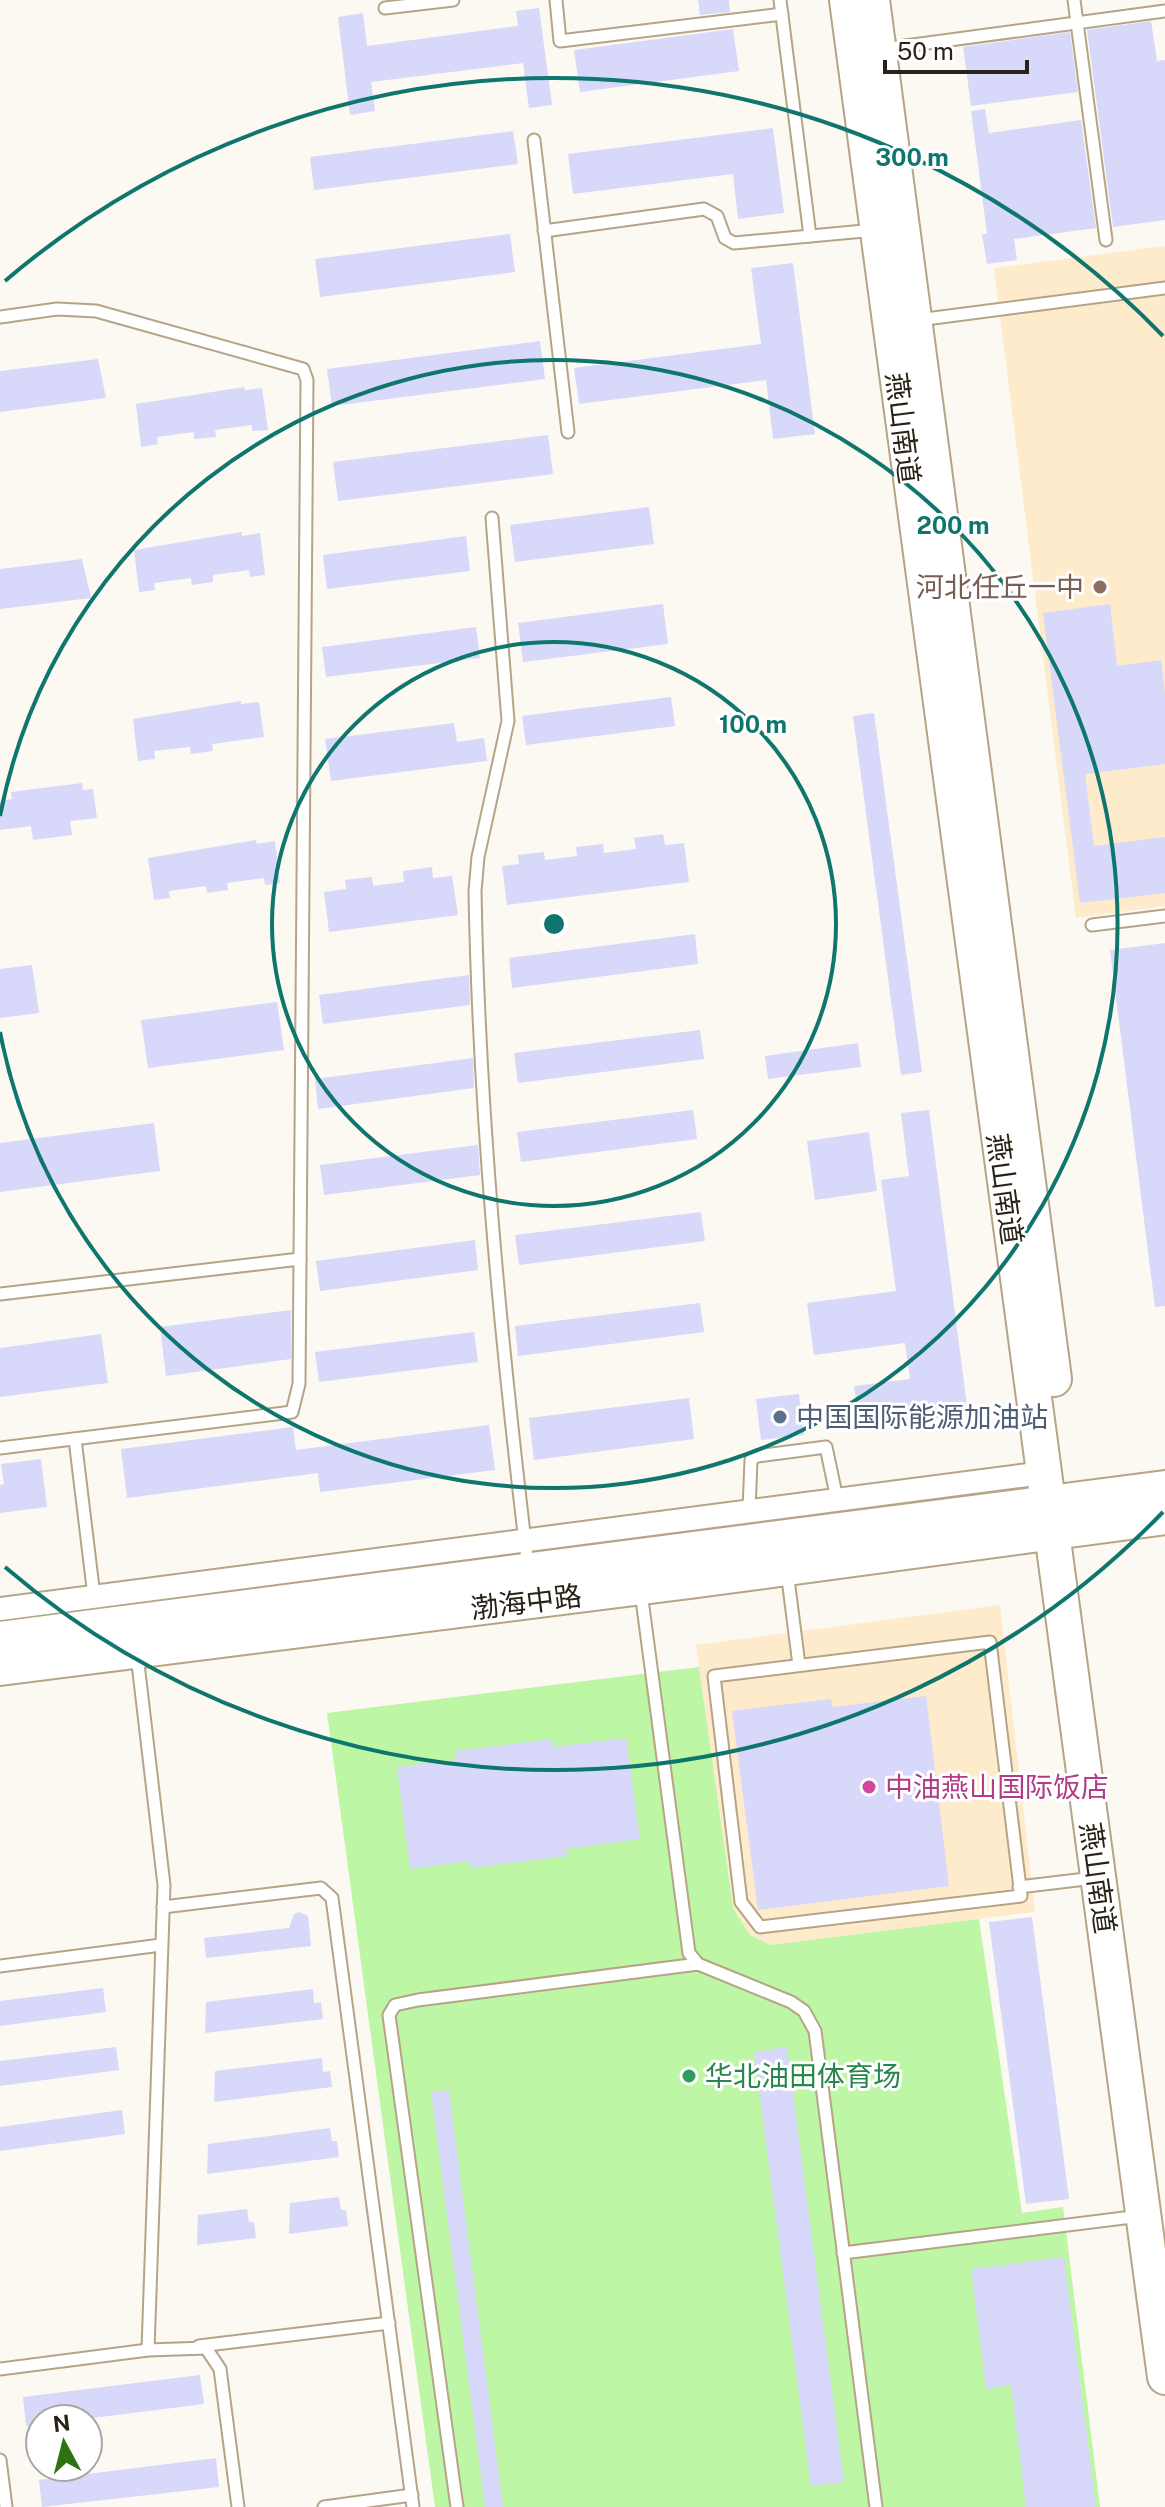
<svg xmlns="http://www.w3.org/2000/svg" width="1165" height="2507" viewBox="0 0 1165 2507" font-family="'Public Sans','Noto Sans SC',sans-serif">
  <rect width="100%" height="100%" fill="#fcf8f2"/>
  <g fill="#fdebcc">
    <path d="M1165,246v660l-89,12 -82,-650z"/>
    <path d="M1000,1605l35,307 -265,33 -20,-10 -17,-27 -37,-263z"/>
  </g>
  <path fill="#bdf6a4" d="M699,1667l34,241 17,27 20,10 209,-26 43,294 41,-6 37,300h-665l-108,-794z"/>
  <g fill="#d8d8fa">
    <path d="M698,0h31l1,12 -30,3z"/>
    <path d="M539,8l13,97 -23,3 -6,-45 -152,19 4,29 -25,4 -12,-98 25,-4 4,33 151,-20 -2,-15z"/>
    <path d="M1151,21l6,40 8,-1v160l-52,7 -26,-197z"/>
    <path d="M733,29l6,42 -159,21 -6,-42z"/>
    <path d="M1070,32l8,60 -107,14 -8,-59z"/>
    <path d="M985,109l4,24 92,-13 15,108 -82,11 3,21 -30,4 -5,-30h5l-16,-123z"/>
    <path d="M773,128l11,85 -46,6 -5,-45 -160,20 -5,-40z"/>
    <path d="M513,131l5,33 -204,26 -4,-33z"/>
    <path d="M510,234l5,38 -195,25 -5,-38z"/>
    <path d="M793,263l22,171 -42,5 -7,-59 -187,24 -5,-36 187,-24 -10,-76z"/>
    <path d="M540,341l5,38 -213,27 -5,-37z"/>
    <path d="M98,359l8,39 -106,14v-41z"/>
    <path d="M244,387l1,3 17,-2 6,42 -16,1v-6l-37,5 1,7 -22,2v-7l-37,5 1,7 -17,3 -5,-43z"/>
    <path d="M548,435l5,39 -215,27 -5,-39z"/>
    <path d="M649,507l5,37 -139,18 -5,-37z"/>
    <path d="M242,532v4l18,-3 5,42 -15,2 -1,-7 -36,5v7l-21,3 -1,-7 -37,5 1,7 -16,2 -5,-42z"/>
    <path d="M466,536l4,35 -143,18 -4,-34z"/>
    <path d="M82,559l9,39 -91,11v-40z"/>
    <path d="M663,604l5,40 -145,18 -5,-39z"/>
    <path d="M1110,604l7,62 44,-6 4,33v71l-80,10 9,72 71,-9v56l-85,10 -37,-290z"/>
    <path d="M476,627l4,31 -154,19 -4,-30z"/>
    <path d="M671,697l4,29 -149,19 -4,-29z"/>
    <path d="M241,701v3l18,-2 5,35 -52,7 1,7 -22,3 -1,-7 -36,4 1,8 -17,2 -5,-42z"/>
    <path d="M874,713l48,359 -21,3 -48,-359z"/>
    <path d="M454,723l3,19 27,-4 3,23 -156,20 -6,-42z"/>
    <path d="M82,783l1,7 10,-1 4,29 -27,3 2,14 -39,5 -2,-14 -31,4v-29l12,-2 -1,-7z"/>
    <path d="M663,834l2,11 19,-2 5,39 -182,23 -5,-39 17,-2 -1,-9 26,-3 1,8 32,-4 -1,-9 27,-3 1,9 32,-4 -2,-11z"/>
    <path d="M256,840l1,4 18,-3 5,42 -15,2 -1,-7 -37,5 1,7 -21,3 -1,-7 -37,5 1,7 -16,2 -6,-42z"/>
    <path d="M432,867l1,11 19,-2 6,39 -129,17 -5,-40 22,-3 -1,-9 27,-3 1,9 31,-4 -1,-11z"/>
    <path d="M695,934l3,30 -186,24 -3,-30z"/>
    <path d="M1165,943v363l-10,1 -45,-357z"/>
    <path d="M32,965l7,48 -39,5v-49z"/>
    <path d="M469,975l1,30 -147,19 -4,-29z"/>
    <path d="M277,1002l7,48 -136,18 -7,-48z"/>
    <path d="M700,1030l4,29 -186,24 -4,-30z"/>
    <path d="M858,1043l3,24 -93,12 -3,-23z"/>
    <path d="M473,1058l1,30 -156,21 -3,-30z"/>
    <path d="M693,1110l4,29 -176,23 -4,-30z"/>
    <path d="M929,1110l39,304 -108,14 -6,-42 56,-7 -5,-36 -91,12 -7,-52 89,-12 -15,-111 28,-4 -8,-63z"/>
    <path d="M154,1123l6,48 -160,21v-49z"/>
    <path d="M869,1132l8,59 -62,9 -8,-59z"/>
    <path d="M478,1145l2,30 -156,20 -4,-30z"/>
    <path d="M701,1212l4,29 -186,24 -4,-30z"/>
    <path d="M475,1240l3,30 -158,21 -4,-30z"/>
    <path d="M700,1303l4,29 -186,24 -3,-30z"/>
    <path d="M291,1310v49l-125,17 -6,-49z"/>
    <path d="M474,1332l4,30 -159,20 -4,-30z"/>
    <path d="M101,1334l7,49 -108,14v-49z"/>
    <path d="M799,1394l5,41 -43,5 -5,-41z"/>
    <path d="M689,1398l5,41 -160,21 -5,-42z"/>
    <path d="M489,1425l6,45 -175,22 -2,-19 -191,25 -6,-49 172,-22 3,23z"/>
    <path d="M41,1459l6,48 -47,6v-28l4,-1 -3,-20z"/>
    <path d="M926,1696l23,190 -191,24 -26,-199 99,-12 1,8z"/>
    <path d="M626,1738l14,101 -74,10 1,7 -97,12 -1,-7 -59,8 -13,-102 59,-7 -1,-9 97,-12 1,8z"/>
    <path d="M299,1912l9,4 3,30 -105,12 -2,-20 85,-10 5,-14z"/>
    <path d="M1032,1917l37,282 -43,5 -37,-282z"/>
    <path d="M103,1988l3,24 -106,14v-25z"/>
    <path d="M313,1989l1,14 7,-1 2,17 -118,14 1,-31z"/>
    <path d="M116,2047l3,23 -119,16v-25z"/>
    <path d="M787,2047l57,435 -33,4 -57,-434z"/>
    <path d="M322,2058l1,14 7,-1 2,16 -118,15 1,-31z"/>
    <path d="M449,2090l54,417h-18l-54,-415z"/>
    <path d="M122,2110l3,24 -125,17v-24z"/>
    <path d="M330,2128l2,13h5l2,16 -132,17 1,-30z"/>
    <path d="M339,2197l2,13h5l2,16 -59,8 1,-31z"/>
    <path d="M247,2209l2,13h5l2,16 -59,7 1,-30z"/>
    <path d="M1064,2257l32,250h-70l-15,-122 -25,4 -15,-120z"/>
    <path d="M200,2375l4,29 -119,15h-45v6l-14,1 -3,-29z"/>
    <path d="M216,2458l3,29 -177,20 -3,-27z"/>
  </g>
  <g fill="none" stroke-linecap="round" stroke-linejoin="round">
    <defs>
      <g id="service">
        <path d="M556,0l4,41 222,-27"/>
        <path d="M780,0l30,236"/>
        <path d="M1074,0l32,240"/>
        <path d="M385,8l68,-8"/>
        <path d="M883,49l282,-38"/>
        <path d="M534,140l34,292"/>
        <path d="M544,231l160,-22 13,7 8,22 9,5 141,-13"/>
        <path d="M0,317l57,-8 39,2 207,58 4,11 -8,1004 -7,28 -292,36"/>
        <path d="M918,320l247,-32"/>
        <path d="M492,518l16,203 -30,136 -3,34c4,226 26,451 53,676"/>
        <path d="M1092,925l73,-9"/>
        <path d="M0,1294l300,-35"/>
        <path d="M75,1439l19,157"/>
        <path d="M749,1510l2,-50 6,-4 69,-9 11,52"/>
        <path d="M787,1571l12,94"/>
        <path d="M641,1592l48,361 9,11 93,38 13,9 11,20 61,476"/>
        <path d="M990,1642l31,254 -261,31 -19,-25 -27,-226z"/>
        <path d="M137,1655l27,230 -16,465"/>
        <path d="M1019,1887l75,-9"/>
        <path d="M163,1907l158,-19 11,10 81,609"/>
        <path d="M0,1966l161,-21"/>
        <path d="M843,2253l297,-37"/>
        <path d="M199,2346l190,-23"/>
        <path d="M0,2369l148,-19 58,-2 14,21 18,138"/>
        <path d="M0,2460l6,47"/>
        <path d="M324,2507l88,-12"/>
        <path d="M457,2507l-68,-492 6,-10 23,-5 280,-36"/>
      </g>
      <path id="minor" d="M0,1609l1043,-136"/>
      <g id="primary">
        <path d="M847,0l318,2377"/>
        <path d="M872,0l182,1379"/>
        <path d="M0,1639l1165,-151"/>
        <path d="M0,1668l690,-87 475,-64"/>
      </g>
    </defs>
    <use href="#service" stroke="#b6a486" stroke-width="15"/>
    <use href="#minor" stroke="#b6a486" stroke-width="26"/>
    <use href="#primary" stroke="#b6a486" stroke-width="38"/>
    <use href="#service" stroke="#fff" stroke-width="11"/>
    <use href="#minor" stroke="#fff" stroke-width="22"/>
    <use href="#primary" stroke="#fff" stroke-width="34"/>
  </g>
  <g fill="none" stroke="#0f766e" stroke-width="4">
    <circle cx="554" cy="924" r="282"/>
    <path d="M0 816A564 564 0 1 1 0 1032"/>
    <path d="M1163 1512A846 846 0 0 1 5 1567M5 281A846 846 0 0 1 1163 336"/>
  </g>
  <circle fill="#8d6e63" stroke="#fff" stroke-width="3" cx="1100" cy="587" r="8"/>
  <circle fill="#5c6f8a" stroke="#fff" stroke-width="3" cx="780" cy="1417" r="8"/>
  <circle fill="#d1479c" stroke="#fff" stroke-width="3" cx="869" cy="1787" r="8"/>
  <circle fill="#2e9e5b" stroke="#fff" stroke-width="3" cx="689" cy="2076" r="8"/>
  <g text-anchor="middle" stroke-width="6" stroke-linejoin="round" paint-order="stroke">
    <g font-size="28" fill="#292216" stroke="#fff">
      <text transform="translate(903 428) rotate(83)" y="10">燕山南道</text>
      <text transform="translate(1005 1189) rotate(82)" y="10">燕山南道</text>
      <text transform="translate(526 1602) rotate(-7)" y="10">渤海中路</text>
      <text transform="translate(1098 1878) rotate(82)" y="10">燕山南道</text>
    </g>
    <g font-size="28" fill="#785e54" stroke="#fff" text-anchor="end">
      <text x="1084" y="597">河北任丘一中</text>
    </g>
    <g font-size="28" fill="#4e5e75" stroke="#fff" text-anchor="start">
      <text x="796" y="1427">中国国际能源加油站</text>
    </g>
    <g font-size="28" fill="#b23c85" stroke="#fff" text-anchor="start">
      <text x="885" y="1797">中油燕山国际饭店</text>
    </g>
    <g font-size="28" fill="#27864d" stroke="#fff" text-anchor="start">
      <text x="705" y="2086">华北油田体育场</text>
    </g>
  </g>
  <circle cx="554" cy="924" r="12" fill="#0f766e" stroke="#fff" stroke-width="4"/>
  <g font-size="24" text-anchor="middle" font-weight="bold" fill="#0f766e" stroke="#fff" stroke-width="6" stroke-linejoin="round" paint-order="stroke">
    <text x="912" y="166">300 m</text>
    <text x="953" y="534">200 m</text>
    <text x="753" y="733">100 m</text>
  </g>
  <g transform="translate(64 2443) rotate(353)"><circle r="38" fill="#ffffff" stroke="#a9a7a2" stroke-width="2"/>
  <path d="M0-6L14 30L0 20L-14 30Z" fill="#2d7313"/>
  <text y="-12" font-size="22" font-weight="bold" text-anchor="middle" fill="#292216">N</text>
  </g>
  <path d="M885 60v12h142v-12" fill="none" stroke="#292216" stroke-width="4"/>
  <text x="897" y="60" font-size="24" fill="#292216" stroke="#ffffff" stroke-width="6" paint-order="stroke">50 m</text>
</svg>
